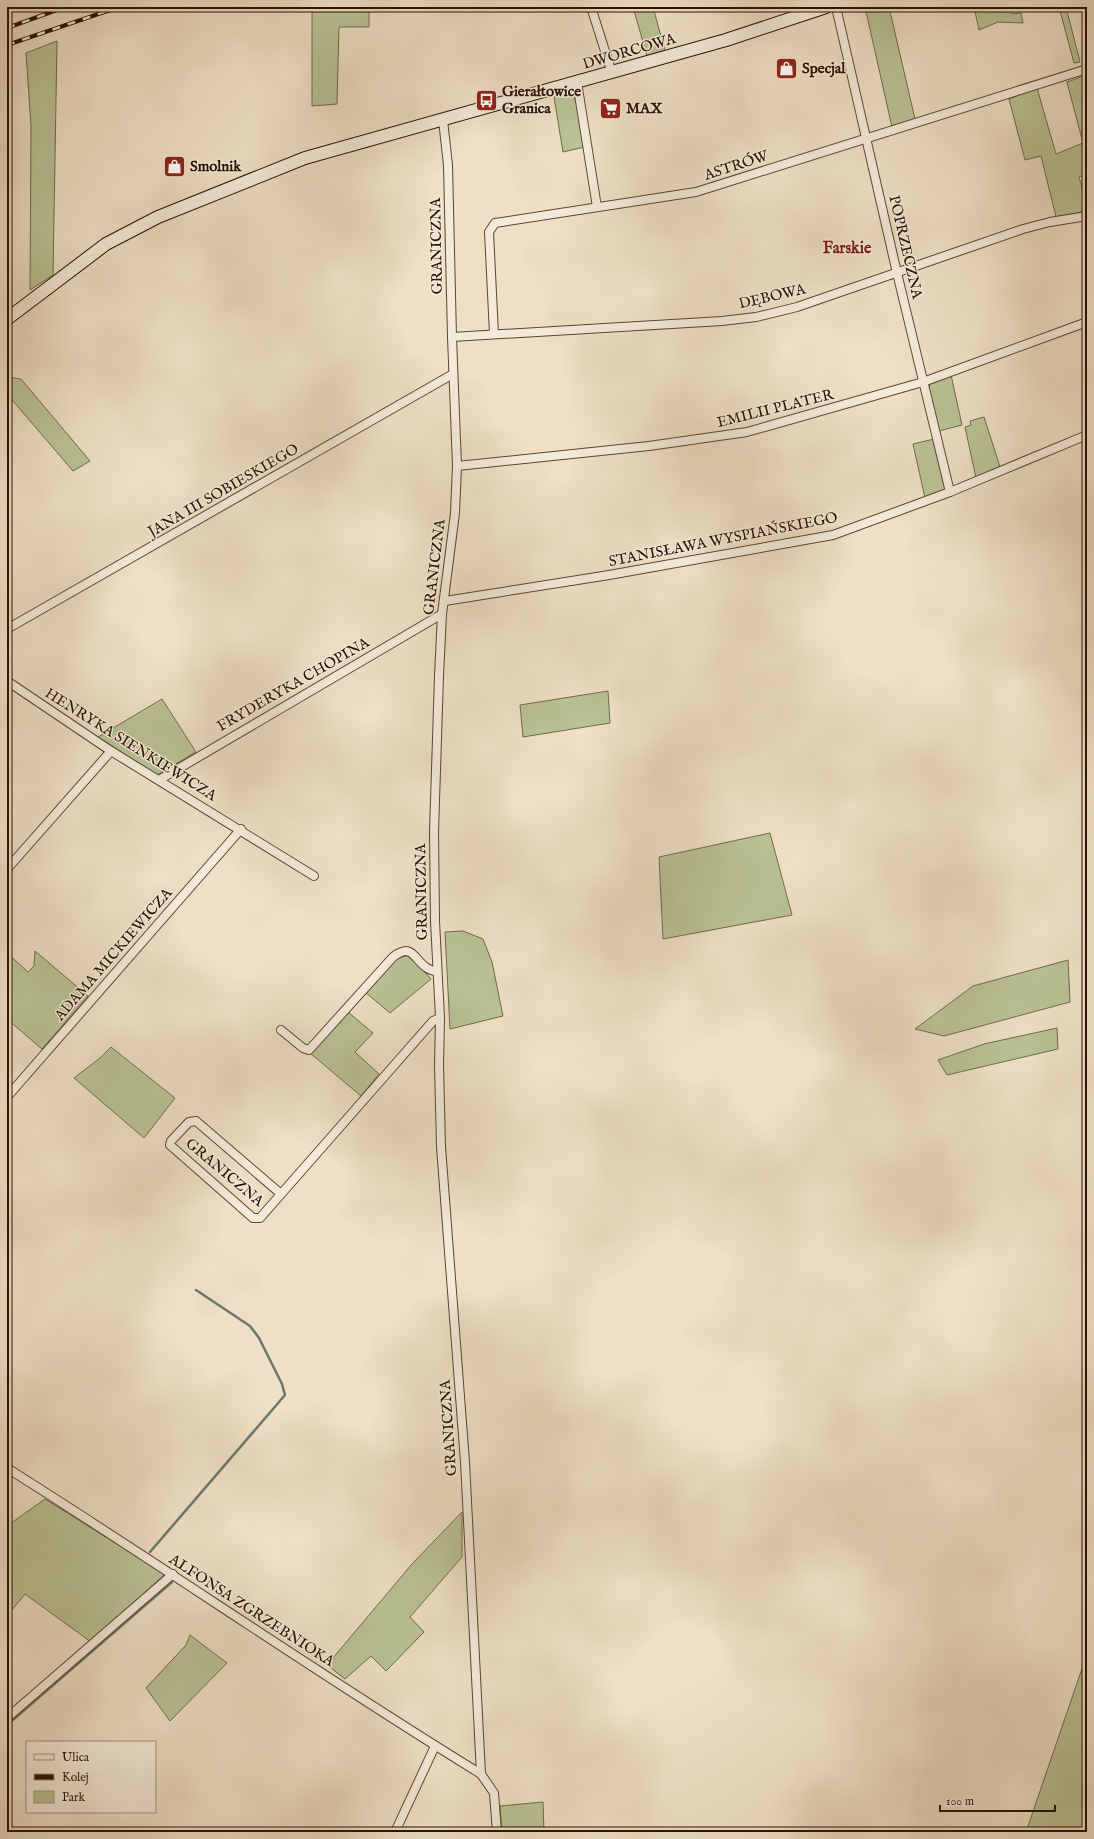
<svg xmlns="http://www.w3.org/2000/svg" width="1094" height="1839" viewBox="0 0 1094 1839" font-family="'IM FELL English',serif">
  <rect width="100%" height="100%" fill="#eedfc5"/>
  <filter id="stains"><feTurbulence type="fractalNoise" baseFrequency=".005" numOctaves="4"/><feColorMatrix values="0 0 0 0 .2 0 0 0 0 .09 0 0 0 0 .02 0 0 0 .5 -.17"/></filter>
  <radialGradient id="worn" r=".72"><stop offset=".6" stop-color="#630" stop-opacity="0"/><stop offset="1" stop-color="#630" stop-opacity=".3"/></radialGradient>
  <g fill="#b9c295" stroke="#706a4b">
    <path d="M312,7h57v20h-30l-2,77 -25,2z"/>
    <path d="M633,7h20l12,44 -18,5z"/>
    <path d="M865,7h24l26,112 -23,8z"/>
    <path d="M974,7h36l2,7 9,-1 2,10 -25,-1 -19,8z"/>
    <path d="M1059,7h7l14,55 -6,1z"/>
    <path d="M57,41l-4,234 -23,15 1,-164 -5,-73z"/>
    <path d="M1084,76l3,14v84l-8,3 8,27v7l-31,6 -15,-61 -16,4 -16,-61 28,-11 19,66 27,-11 -16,-61z"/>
    <path d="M574,92l11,55 -22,5 -9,-55z"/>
    <path d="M951,375l11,50 -23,6 -10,-43 1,-5z"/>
    <path d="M7,377l14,2 69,82 -17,10 -66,-77z"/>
    <path d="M984,417l17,53 -25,8 -11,-51 6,-2 -1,-4z"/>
    <path d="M934,439l14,52 -23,7 -12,-54z"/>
    <path d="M608,691l2,32 -87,14 -3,-32z"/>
    <path d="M162,699l34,53 -39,23 -59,-38z"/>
    <path d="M770,833l22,82 -129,24 -4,-82z"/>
    <path d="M463,931l20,8 9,23 11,54 -53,13 -5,-97z"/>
    <path d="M35,951l53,45 -46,53 -35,-30v-66l21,19 6,-6z"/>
    <path d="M409,955l22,24 -41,34 -25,-21 29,-32z"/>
    <path d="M1068,960l2,42 -126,34 -29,-7 58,-43z"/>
    <path d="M348,1012l25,21 -18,19 24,22 -18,22 -51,-43z"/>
    <path d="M1057,1028l1,21 -111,26 -9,-15 46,-16z"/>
    <path d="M111,1047l64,51 -31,40 -70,-60 26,-20z"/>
    <path d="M45,1499l120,75 -74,68 -66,-48 -18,22v-90z"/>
    <path d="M462,1512v45l-52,60 14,15 -38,39 -15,-15 -26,23 -18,-14 85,-101z"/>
    <path d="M190,1635l37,28 -57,58 -24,-33 40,-43z"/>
    <path d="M1087,1654v178h-61z"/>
    <path d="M543,1802l1,30h-42l-2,-26z"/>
  </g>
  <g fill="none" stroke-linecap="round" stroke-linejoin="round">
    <g stroke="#6c786f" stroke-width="2.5">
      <path d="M150,1552l135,-157 -3,-11 -23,-46 -9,-12 -54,-36"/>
      <path d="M7,1725l165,-143"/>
    </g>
    <defs>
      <g id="street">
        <path d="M591,7l21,66"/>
        <path d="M836,7l61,266 53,219"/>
        <path d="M577,82l20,125"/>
        <path d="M443,120l5,45 4,172 5,129 -2,47 -13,101 -3,62 -5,156 1,89 5,97 -1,47 2,82 24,315 16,312 13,19 3,39"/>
        <path d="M494,334l-5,-102 6,-9 201,-31 391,-123"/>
        <path d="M452,337l270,-16 34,-4 41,-10 226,-78 27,-7 37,-6"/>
        <path d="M457,466l192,-20 98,-14 176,-50 164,-60"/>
        <path d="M445,601l164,-26 224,-40 117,-43 137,-57"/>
        <path d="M7,629l446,-255"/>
        <path d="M7,681l104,70 203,125"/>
        <path d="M159,780l283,-166"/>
        <path d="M7,869l104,-118"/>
        <path d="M281,1030l22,18 6,2 84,-93c20,-15 20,2 34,11 3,2 7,3 10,3"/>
        <path d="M7,1097l234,-268"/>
        <path d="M281,1194l-85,-73 -7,1 -18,19 -1,4 83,73h7l173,-197 7,-3"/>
        <path d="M7,1468c159,100 314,208 474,306"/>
        <path d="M7,1718l166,-144"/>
        <path d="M395,1832l40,-86"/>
      </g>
      <path id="secondary" d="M7,319l99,-75 52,-27 147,-59 421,-118 100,-33"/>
    </defs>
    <use href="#street" stroke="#5a4432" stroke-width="10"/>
    <use href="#secondary" stroke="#281101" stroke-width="14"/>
    <use href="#street" stroke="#f4ead9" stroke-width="8"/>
    <use href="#secondary" stroke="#f4ead9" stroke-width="12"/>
    <defs>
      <g id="rail">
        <path d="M7,28l58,-21"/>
        <path d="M7,45l112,-38"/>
      </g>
    </defs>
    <use href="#rail" stroke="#281101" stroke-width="4"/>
    <use href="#rail" stroke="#f4ead9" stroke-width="2.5" stroke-dasharray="8" stroke-linecap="butt"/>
  </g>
  <defs>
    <symbol id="shop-square" viewBox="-11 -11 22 22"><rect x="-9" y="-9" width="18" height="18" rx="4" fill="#8f2418" stroke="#f4ead9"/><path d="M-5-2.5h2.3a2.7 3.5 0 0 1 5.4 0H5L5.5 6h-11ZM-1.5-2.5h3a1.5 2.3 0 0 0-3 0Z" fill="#fff"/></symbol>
    <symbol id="bus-square" viewBox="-11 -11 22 22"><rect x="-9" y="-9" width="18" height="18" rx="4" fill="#8f2418" stroke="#f4ead9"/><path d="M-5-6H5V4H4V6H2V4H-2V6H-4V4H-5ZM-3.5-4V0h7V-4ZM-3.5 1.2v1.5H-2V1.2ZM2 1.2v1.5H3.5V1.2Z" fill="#fff"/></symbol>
    <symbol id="supermarket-square" viewBox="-11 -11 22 22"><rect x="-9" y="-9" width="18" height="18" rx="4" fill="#8f2418" stroke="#f4ead9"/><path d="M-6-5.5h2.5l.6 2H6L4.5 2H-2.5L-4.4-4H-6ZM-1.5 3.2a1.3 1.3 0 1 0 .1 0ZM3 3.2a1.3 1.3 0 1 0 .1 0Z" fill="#fff"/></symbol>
  </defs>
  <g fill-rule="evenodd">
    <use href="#shop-square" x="774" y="56" width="25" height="25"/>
    <use href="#bus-square" x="474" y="88" width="25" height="25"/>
    <use href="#supermarket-square" x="598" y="96" width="25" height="25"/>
    <use href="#shop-square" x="162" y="154" width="25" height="25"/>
  </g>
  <g text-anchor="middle" stroke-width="3" stroke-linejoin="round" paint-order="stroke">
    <g font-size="15" fill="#281101" stroke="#f4ead9">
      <text transform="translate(629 51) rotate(-16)" y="5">DWORCOWA</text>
      <text transform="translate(736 165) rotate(-18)" y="5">ASTRÓW</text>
      <text transform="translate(436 246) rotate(-91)" y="5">GRANICZNA</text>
      <text transform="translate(906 247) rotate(77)" y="5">POPRZECZNA</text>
      <text transform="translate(772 296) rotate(-13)" y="5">DĘBOWA</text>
      <text transform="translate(775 408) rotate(-14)" y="5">EMILII PLATER</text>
      <text transform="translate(223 490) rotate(-30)" y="5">JANA III SOBIESKIEGO</text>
      <text transform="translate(723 539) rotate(-11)" y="5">STANISŁAWA WYSPIAŃSKIEGO</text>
      <text transform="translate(434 567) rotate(-83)" y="5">GRANICZNA</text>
      <text transform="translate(293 684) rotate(-30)" y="5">FRYDERYKA CHOPINA</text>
      <text transform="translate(131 744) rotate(32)" y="5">HENRYKA SIENKIEWICZA</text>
      <text transform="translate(421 892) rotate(-91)" y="5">GRANICZNA</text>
      <text transform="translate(113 954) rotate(-49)" y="5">ADAMA MICKIEWICZA</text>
      <text transform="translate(225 1172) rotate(40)" y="5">GRANICZNA</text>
      <text transform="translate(448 1428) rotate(-94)" y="5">GRANICZNA</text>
      <text transform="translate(252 1610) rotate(33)" y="5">ALFONSA ZGRZEBNIOKA</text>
    </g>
    <g font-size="15" font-weight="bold" fill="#281101" stroke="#f4ead9" text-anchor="start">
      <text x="802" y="73">Specjal</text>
      <text x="502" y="96">Gierałtowice<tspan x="502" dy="17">Granica</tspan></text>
      <text x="626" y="113">MAX</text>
      <text x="190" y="171">Smolnik</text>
    </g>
    <g font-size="16" font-weight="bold" fill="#7a1f14" stroke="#f4ead9">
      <text x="847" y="253">Farskie</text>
    </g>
  </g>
  <rect width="1094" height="1839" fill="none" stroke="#eedfc5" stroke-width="24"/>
  <rect x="8" y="8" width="1078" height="1823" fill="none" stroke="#281101" stroke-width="2"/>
  <rect x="12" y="12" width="1070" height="1815" fill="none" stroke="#281101"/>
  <rect x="26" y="1741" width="130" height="72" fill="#f4ead9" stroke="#a29383"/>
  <rect x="34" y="1754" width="20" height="6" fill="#f4ead9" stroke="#a29383"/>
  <text x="62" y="1761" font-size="12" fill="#281101">Ulica</text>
  <rect x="34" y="1774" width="20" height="6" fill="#281101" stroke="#a29383"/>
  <text x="62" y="1781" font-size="12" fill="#281101">Kolej</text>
  <rect x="34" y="1791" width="20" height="12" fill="#b9c295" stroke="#a29383"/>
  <text x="62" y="1801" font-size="12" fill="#281101">Park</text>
  <path d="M940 1805v6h115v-6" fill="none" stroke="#281101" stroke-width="2"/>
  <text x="946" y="1805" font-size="12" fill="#281101" stroke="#f4ead9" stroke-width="3" paint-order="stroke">100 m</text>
  <rect width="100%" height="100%" filter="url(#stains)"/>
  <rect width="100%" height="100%" fill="url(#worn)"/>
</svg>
